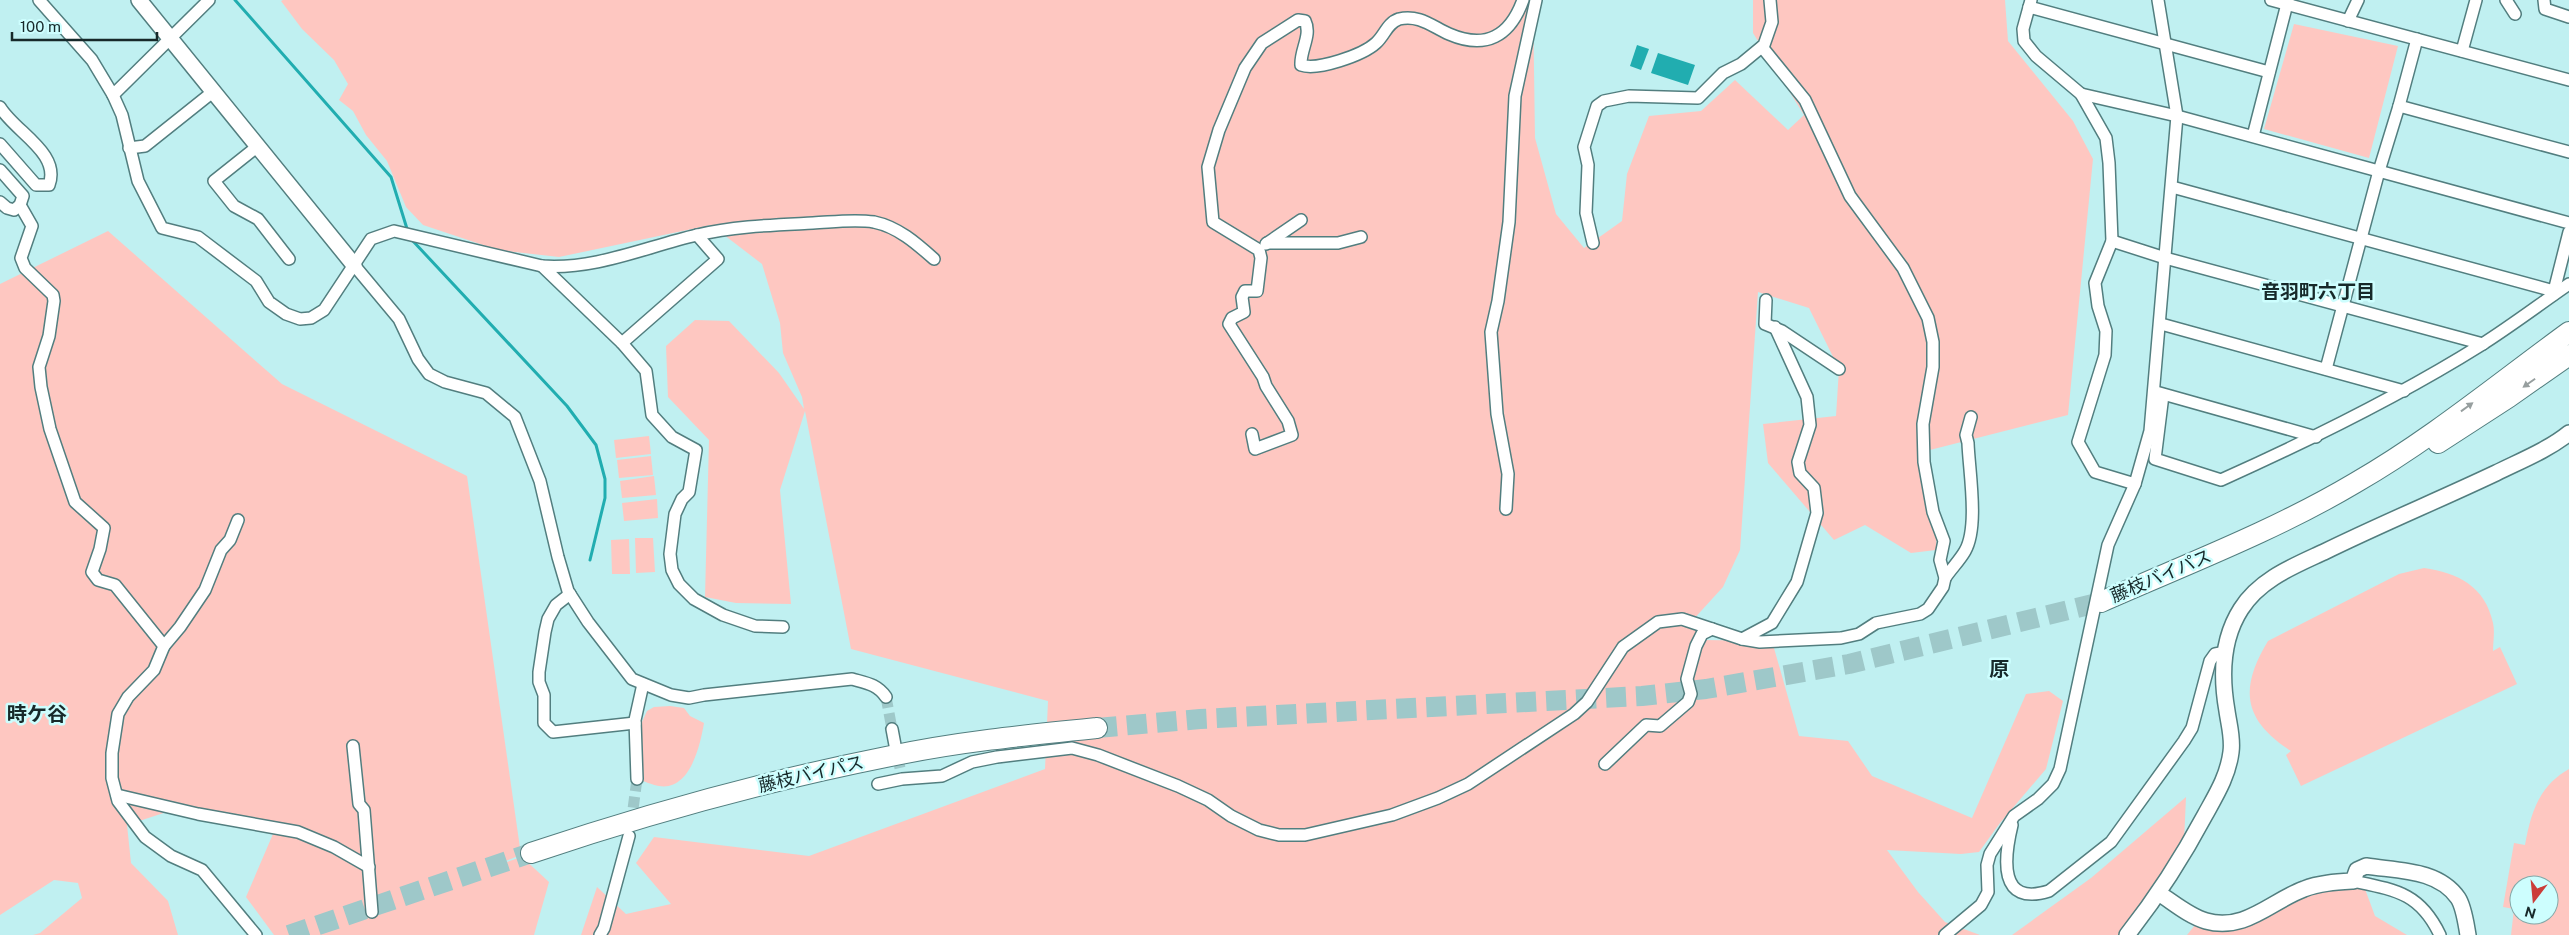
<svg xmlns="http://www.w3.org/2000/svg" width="2569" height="935" viewBox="0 0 2569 935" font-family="'Public Sans','Noto Sans JP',sans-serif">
  <rect width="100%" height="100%" fill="#c0f0f1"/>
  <g fill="#fec7c1" fill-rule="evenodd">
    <path d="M283,0h1250l2,138 21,76 28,34 38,-27 5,-47 22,-58 52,-5 34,-31 53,50 16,-15 -51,-82v-33h252l3,41 65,80 20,38 -25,256 -146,37 15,76 -1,22 -25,3 -46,-28 -31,15 -66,-77 -5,-39 73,-8 3,-47 -30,-61 -51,-16 -18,258 -17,37 -32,35 13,18 68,1 27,95 49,5 24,35 100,42 54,-124 23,-3 14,10 -17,68 -46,54 -21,29 -18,2 -74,-4 31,42 27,30 35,13h-1399l16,-48 29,27 45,-10 -35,-41 18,-26 155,19 236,-87 3,-68 -197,-52 -46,-238 -25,79 11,114 -55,-1 -31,-6 4,-157 -41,-43 -2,-51 29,-26 34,1 50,52 25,36 -2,-12 -19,-44 -3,-30 -18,-59 -51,-39 -152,32 -61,-7 -75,-25 -17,-18 -19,-46 -21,-26 -13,-24 -14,-11 9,-16 -14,-24 -32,-31 -21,-28z"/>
    <path d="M2294,24l104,22 -29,112 -105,-29z"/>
    <path d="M108,231l174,153 185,92 54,379 -33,13 34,-11 27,25 -15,53h-260l-28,-38 30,-70 -91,-21 -58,19 4,38 37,38 10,34h-145l7,-2 42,-35 -4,-15 -24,-3 -54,35v-631z"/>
    <path d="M649,436l2,18 -35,4 -2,-18z"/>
    <path d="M651,456l2,19 -34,3 -2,-18z"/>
    <path d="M654,476l2,19 -34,3 -2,-17z"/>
    <path d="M657,499l1,19 -34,3 -2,-18z"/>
    <path d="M635,538h18l2,34 -19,1z"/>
    <path d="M629,539l1,35h-18l-1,-34z"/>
    <path d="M2424,568c34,5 61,18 69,55 2,9 0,19 0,28l7,-4 17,37 -216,102 -15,-31 5,-4c-48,-31 -52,-62 -23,-110l131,-67z"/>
    <path d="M670,706l14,2 6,8 14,7c-4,23 -14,68 -45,63 -7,-1 -15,-5 -22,-7l-7,-16 5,-33 7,-8 5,-11 7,-4z"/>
    <path d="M2569,769v166h-58l3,-26 -11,-2 11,-64 11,2c6,-33 14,-59 44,-76zM2519,885h30v30h-30z"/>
    <path d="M2186,797l-2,45 -54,93h-118l79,-57z"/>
    <path d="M2331,889h34l10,27 32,19h-220l8,-10 26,7 27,-5 55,-29z"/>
  </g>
  <g fill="#21adb0">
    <path d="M1637,45l12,4 -8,21 -11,-4z"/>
    <path d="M1658,53l37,12 -7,20 -37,-12z"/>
  </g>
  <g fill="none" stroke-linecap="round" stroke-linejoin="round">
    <g stroke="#21adb0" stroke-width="3">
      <path d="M235,0l156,177 17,55"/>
      <path d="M412,240l155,166 29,39 9,34v19l-15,62"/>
    </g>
    <g stroke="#9ec8c9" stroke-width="11" stroke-dasharray="11 5.5" stroke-linecap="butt">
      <path d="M886,697l6,32"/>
      <path d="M896,749l4,19"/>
      <path d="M631,824l6,-45"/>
    </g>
    <g stroke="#9ec8c9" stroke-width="20" stroke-dasharray="20 10" stroke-linecap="butt">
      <path d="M1097,728l103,-9 442,-23 64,-7 143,-25 252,-62"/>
      <path d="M289,935l242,-82"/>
    </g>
    <defs>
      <g id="street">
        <path d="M39,0l53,60 21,35 9,20 16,66 24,47 36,9 58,44 13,21 17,12 14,5 11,-1 13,-8 47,-71 23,-8 148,35c53,4 103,-19 155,-31 38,-9 77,-10 116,-12 20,-1 41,-4 61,-1 24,5 42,21 60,37"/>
        <path d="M2031,0l-8,29 1,12 12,15 45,38 25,44 3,25 3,78 -17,42 3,23 8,25 -1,24 -27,87 17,30 40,12"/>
        <path d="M2271,0l298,80"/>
        <path d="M2506,0l9,14"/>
        <path d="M2544,0l1,9 24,8"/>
        <path d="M2029,7l240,65"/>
        <path d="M2348,21l10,-21"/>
        <path d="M2417,39l-18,67 170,46"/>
        <path d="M2462,51l14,-51"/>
        <path d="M2081,94l96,22 392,107"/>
        <path d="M113,95l96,-95"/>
        <path d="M0,107c15,25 61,46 49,78h-13l-36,-41"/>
        <path d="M2253,136l35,-136"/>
        <path d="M258,146l-44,35 20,25 24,13 31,40"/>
        <path d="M129,148l16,-2 69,-55"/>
        <path d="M0,170l23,26 -3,9 -6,5 -7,-2 -7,-6"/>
        <path d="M2172,187l382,104"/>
        <path d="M20,205l12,21 -11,32 4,10 28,27 1,6 -5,35 -10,31 2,20 9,42 25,73 29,26 -4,21 -8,23 6,8 17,5 49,61 -10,24 -26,27 -10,17 -6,39v25l6,23 27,36 26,19 31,14 54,65"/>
        <path d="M2112,241l53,17 318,86"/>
        <path d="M1267,243h71l23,-6"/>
        <path d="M1593,243l-7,-30 2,-48 -4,-18 13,-41 7,-5 25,-5 69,2 25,-25 18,-9 23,-19 8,-23 -2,-22"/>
        <path d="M1266,244l35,-24"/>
        <path d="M354,265l45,54 19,40 11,15 16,8 41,11 29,24 25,64 18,76 10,34 20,31 44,57 39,16 18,3 15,-3 148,-16c14,4 25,5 34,18"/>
        <path d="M542,266l80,77 24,28 6,44 20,22 24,13 -7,42 -7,7 -7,15 -5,40 2,16 7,14 15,15 29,16 32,11 28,1"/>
        <path d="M2553,295l16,-63"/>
        <path d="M1766,300l-1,24 17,7 57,38"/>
        <path d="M2161,324l243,67"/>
        <path d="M622,343l96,-84 -21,-24"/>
        <path d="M2326,369l53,-198 20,-65"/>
        <path d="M2156,392l160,45"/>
        <path d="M2163,395l-8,64 66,21c89,-40 177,-83 260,-135 30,-19 59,-41 88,-61"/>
        <path d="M1252,434l3,15 37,-14 -4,-14 -22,-35 -3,-9 -34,-53 3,-6 12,-6 -2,-15 3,-6h12l4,-33 -2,-8 -46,-28 -5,-55 11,-37 26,-62 17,-25 36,-23 7,1c7,14 -5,29 -4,44 16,6 62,-10 75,-22 9,-8 11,-20 23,-24 20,-5 34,8 50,15 37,16 61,2 74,-34"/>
        <path d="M1506,509l2,-35 -11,-60 -6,-82 7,-31 11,-79 6,-126 21,-96"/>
        <path d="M1945,578c6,-9 15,-18 20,-27 14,-24 4,-80 3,-108l-2,-8 5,-18"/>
        <path d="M570,594l-14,11 -8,14 -3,13 -6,40v10l5,13v28l9,9 82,-9"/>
        <path d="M1742,639l30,-16 25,-41 20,-69 -3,-25 -14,-15 -2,-11 12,-37 -3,-28 -32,-70"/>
        <path d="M164,646l16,-19 25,-37 16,-40 9,-10 8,-20"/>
        <path d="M892,729l3,16"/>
        <path d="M353,746l6,58 5,6 8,102"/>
        <path d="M1605,764l41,-39 14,1 28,-24 3,-8 -4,-15 9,-33 6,-12 10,-5"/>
        <path d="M637,779l-2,-59 8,-36"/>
        <path d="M878,784l24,-5 40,-3 30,-14 25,-5 75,-9 26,7 80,31 30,14 23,16 28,14 20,5h26l87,-20 46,-17 30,-14 106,-70 13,-12 36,-55 35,-25 24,-3 60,20 18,3 81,-4 18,-4 17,-11 44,-9 8,-5 15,-22 2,-9 -5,-18 4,-19 -11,-29 -9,-50 -1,-38 10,-57v-25l-5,-24 -25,-50 -53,-72 -45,-96 -43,-53"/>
        <path d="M117,795l81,19 100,18 36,15 35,20"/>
        <path d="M2012,825c-8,33 -14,82 37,66l62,-49 73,-101 8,-13 18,-67 5,-7 11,-2"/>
        <path d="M2353,881c43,9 67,12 87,54"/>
        <path d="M600,935l4,-7 25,-92"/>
        <path d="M1945,935l36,-30 7,-13 -1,-27 3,-11 24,-38 24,-17 15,-15 7,-15 48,-224 27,-61 15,-53 27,-315 -19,-116"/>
      </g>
      <g id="secondary">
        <path d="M139,0l215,265"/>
        <path d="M2160,894c14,9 29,22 46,27 39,11 65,-20 98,-32 15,-6 33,-7 49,-8l4,-11 9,-4c32,5 72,3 92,32 6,9 8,26 10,37"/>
        <path d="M2127,935c30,-38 55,-77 78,-120 11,-20 23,-39 26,-63 2,-14 -2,-27 -4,-41 -6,-34 -6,-71 14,-102 19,-30 53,-43 83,-57 57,-28 115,-52 172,-79 24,-12 52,-23 73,-40"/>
      </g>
      <g id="highway">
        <path d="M2438,443l71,-46 60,-42"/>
        <path d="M2101,602c86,-38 173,-71 254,-119 75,-43 144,-100 214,-151"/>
        <path d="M531,853c116,-39 235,-72 355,-96 70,-15 141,-22 211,-29"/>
      </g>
    </defs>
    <use href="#street" stroke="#527e7f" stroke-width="14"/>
    <use href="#secondary" stroke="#527e7f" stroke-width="18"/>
    <use href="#highway" stroke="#527e7f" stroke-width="22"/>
    <use href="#street" stroke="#fff" stroke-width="11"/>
    <use href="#secondary" stroke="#fff" stroke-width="15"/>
    <use href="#highway" stroke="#fff" stroke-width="20"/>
  </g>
  <defs><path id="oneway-solid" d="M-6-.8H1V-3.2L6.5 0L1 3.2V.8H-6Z" transform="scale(1.25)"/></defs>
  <g fill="#979f9f">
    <use href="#oneway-solid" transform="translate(2529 383) rotate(145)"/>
    <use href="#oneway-solid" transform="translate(2467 407) rotate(-36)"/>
  </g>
  <g text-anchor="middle" stroke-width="5" stroke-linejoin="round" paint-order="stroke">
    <g font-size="18" fill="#17292a" stroke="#cdfefe">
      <text transform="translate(2161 576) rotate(-23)" y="6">藤枝バイパス</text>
      <text transform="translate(811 774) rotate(-13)" y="6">藤枝バイパス</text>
    </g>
    <g font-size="19" font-weight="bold" fill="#17292a" stroke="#cdfefe">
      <text x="2318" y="298">音羽町六丁目</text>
    </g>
    <g font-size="20" font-weight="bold" fill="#17292a" stroke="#cdfefe">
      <text x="1999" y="676">原</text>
      <text x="37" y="721">時ケ谷</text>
    </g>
  </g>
  <g transform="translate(2534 900) rotate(196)"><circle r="24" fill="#cdfefe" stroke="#84a9a9"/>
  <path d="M0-4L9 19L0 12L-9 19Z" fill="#cb3d39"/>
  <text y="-8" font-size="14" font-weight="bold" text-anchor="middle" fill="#17292a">N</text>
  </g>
  <path d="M12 32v8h145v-8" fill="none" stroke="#17292a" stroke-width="2.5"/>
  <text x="20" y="32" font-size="15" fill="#17292a" stroke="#cdfefe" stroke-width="4" paint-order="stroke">100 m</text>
</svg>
